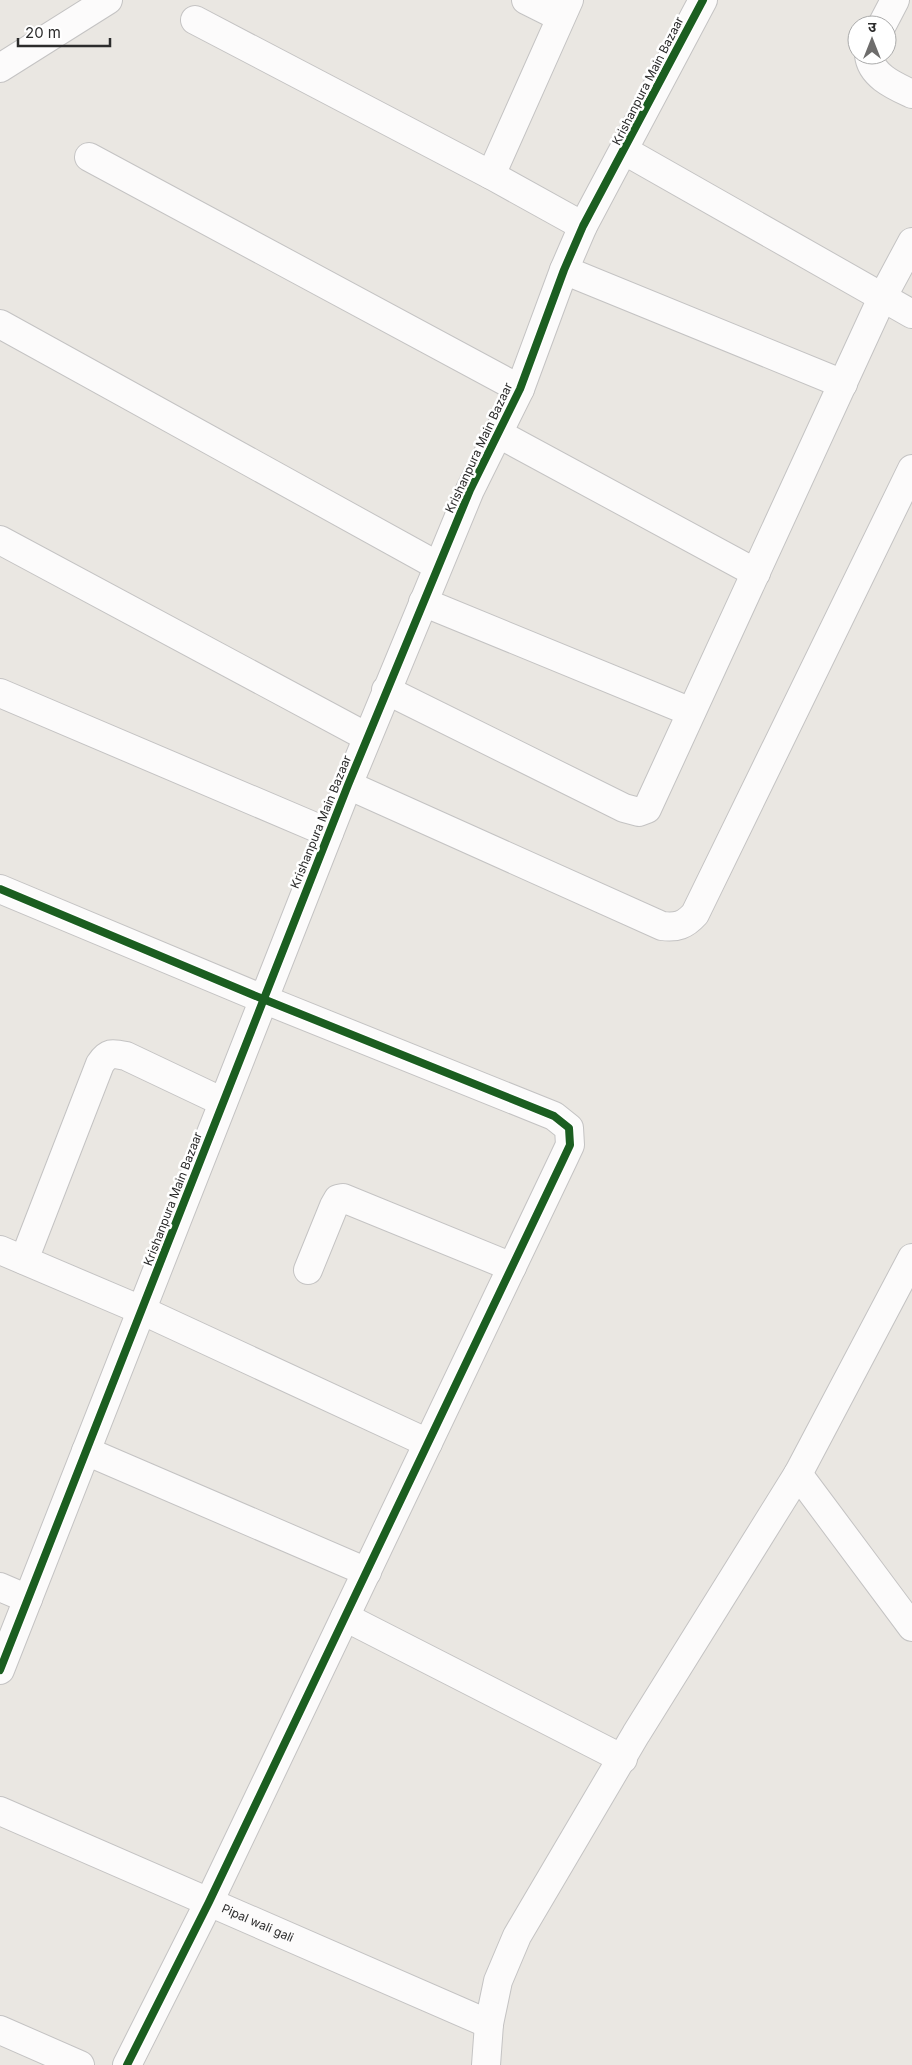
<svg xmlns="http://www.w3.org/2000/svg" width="912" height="2065" viewBox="0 0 912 2065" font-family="Inter,'Noto Sans Devanagari',sans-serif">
  <rect width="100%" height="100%" fill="#eae7e2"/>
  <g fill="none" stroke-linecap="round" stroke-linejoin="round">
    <defs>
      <g id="minor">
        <path d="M526,0l34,17"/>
        <path d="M195,20l296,155 92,51"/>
        <path d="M882,25l13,-25"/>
        <path d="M869,55c2,21 26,31 43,39"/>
        <path d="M0,68l108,-68"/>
        <path d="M625,151l287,163"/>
        <path d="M89,157l431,232"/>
        <path d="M491,175l78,-175"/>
        <path d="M564,270l279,114"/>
        <path d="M0,324l438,242"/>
        <path d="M499,434l257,139"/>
        <path d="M0,540l367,197"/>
        <path d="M423,602l268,110"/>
        <path d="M386,690l238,118 15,4 8,-3 235,-511 30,-56"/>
        <path d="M0,693l329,140"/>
        <path d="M348,785l314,141c15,2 23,-1 33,-12l217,-445"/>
        <path d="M0,889l263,110 291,117 15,12 1,17 -8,17 -353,740 -82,163"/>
        <path d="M0,1250l141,60 287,133"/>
        <path d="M24,1260l76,-196c8,-12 12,-11 26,-8l97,46"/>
        <path d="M308,1270l26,-64 4,-7 5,-1 169,69"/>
        <path d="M86,1451l281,121"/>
        <path d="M798,1474l114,153"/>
        <path d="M0,1587l28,12"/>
        <path d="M345,1617l278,142"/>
        <path d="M0,1670l348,-885 122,-295 50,-101 44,-119 19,-44 120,-226"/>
        <path id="s1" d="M0,1811l489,213"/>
        <path d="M0,2030l80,35"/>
        <path d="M486,2065l3,-41 9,-43 19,-45 119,-202 162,-260 114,-216"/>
      </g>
    </defs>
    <use href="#minor" stroke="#c4c3c3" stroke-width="30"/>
    <use href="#minor" stroke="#fcfbfb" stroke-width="28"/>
    <defs>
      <g id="cycleway">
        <path d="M0,889l263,110 291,117 15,12 1,17 -8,17 -353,740 -82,163"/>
        <path d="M0,1670l348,-885 122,-295 50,-101 44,-119 19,-44 120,-226"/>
      </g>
    </defs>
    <use href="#cycleway" stroke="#fff" stroke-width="11"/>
    <use href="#cycleway" stroke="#1b5e20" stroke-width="8"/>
  </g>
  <g text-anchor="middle" stroke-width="5" stroke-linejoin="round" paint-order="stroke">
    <g font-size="12" fill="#2c2c2c" stroke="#fff">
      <text transform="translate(648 81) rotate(-63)" y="4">Krishanpura Main Bazaar</text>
      <text transform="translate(479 448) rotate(-65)" y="4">Krishanpura Main Bazaar</text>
      <text transform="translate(321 822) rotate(-68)" y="4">Krishanpura Main Bazaar</text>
      <text transform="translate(173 1199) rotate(-69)" y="4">Krishanpura Main Bazaar</text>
      <text dy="4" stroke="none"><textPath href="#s1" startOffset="281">Pipal wali gali</textPath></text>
    </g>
  </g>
  <g transform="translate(872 40)"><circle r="24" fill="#ffffff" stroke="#ababab"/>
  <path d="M0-4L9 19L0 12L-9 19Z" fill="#6e6d6c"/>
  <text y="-8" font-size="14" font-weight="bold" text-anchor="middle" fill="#2c2c2c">उ</text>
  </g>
  <path d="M18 38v8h92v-8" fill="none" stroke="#2c2c2c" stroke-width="2.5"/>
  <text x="25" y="38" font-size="15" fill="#2c2c2c" stroke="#ffffff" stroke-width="4" paint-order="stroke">20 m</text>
</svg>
